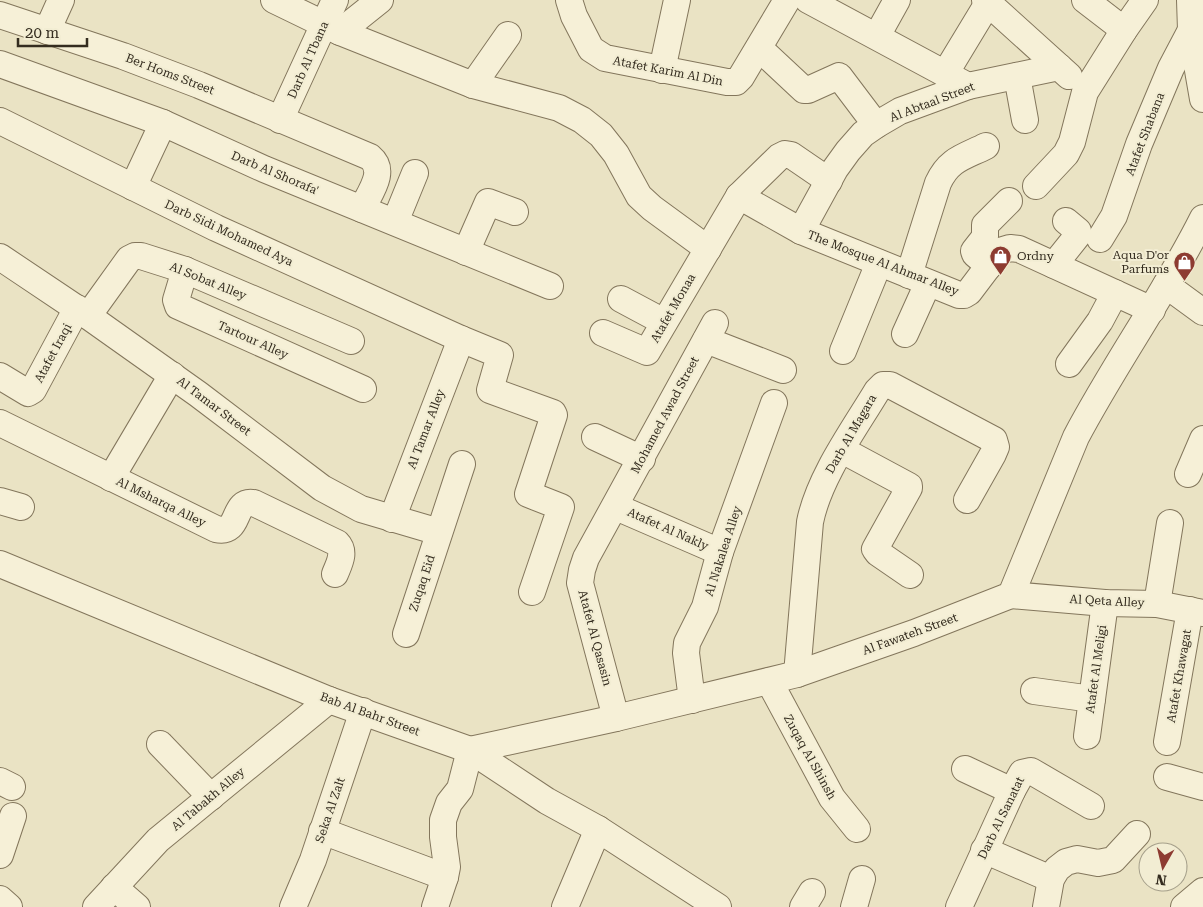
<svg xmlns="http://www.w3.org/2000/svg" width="1203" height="907" viewBox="0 0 1203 907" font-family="'Roboto Serif',serif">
  <rect width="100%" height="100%" fill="#eae3c4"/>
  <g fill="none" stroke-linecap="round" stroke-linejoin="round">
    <defs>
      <g id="minor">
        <path d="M274,0l66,32 133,53 86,23 23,12 19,15 15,19 23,42 13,12 56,41"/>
        <path d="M569,0l5,16 17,33 14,9 122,24h9l5,-5 46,-77"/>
        <path d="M808,0l160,86"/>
        <path d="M985,0l84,76"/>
        <path d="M1085,0l39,30"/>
        <path d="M1190,0l1,30 12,69"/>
        <path d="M0,15l123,41 76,29 171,72c17,14 0,35 -8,52"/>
        <path d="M47,31l14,-31"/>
        <path d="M340,32l40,-32"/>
        <path d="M877,36l20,-36"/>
        <path d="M759,48l45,42h4l31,-14 37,49"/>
        <path d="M0,64l163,59 101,46 286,117"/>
        <path d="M662,70l15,-70"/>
        <path d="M945,74l43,-71"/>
        <path d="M1017,76l8,44"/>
        <path d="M473,85l35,-50"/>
        <path d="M280,120l55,-120"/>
        <path d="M0,121l216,107 245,111 39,16 -10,35 63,23 1,2 -26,79 33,13 -29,85"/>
        <path d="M1036,186l30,-32 6,-12 13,-50 39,-62 21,-30"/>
        <path d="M133,187l30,-64"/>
        <path d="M739,196l62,35 158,64h5l5,-3 31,-41 10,-3 9,1 133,61"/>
        <path d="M395,222l20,-49"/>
        <path d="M801,231l34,-62 13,-18 15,-17 13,-9 24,-14 68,-25 91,-19"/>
        <path d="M1100,239l14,-23 25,-72 32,-76 20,-38"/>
        <path d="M466,252l22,-50 27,10"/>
        <path d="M0,257l88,59 110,78 124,94 39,21 78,23"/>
        <path d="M1054,265l24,-30v-4l-12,-10"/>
        <path d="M989,266l-14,-12 -1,-3 11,-14v-12l24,-24"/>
        <path d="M185,270l-9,30 2,6 185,83"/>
        <path d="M909,275l29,-92c11,-24 26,-26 48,-37"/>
        <path d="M1166,285l37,27"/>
        <path d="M621,299l43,23"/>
        <path d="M88,316l41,-57 6,-3h6l44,14 166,71"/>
        <path d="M603,333l44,19 92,-156 40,-39 6,-3 6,1 38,26"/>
        <path d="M905,334l23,-51"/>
        <path d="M706,340l77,30"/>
        <path d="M843,351l36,-88"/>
        <path d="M1069,364l31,-43 15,-28"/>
        <path d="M0,376l28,17 5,-3 44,-82"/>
        <path d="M0,423l216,106c26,6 15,-30 38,-26l83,40c9,9 2,21 -2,31"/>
        <path d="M595,437l47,22"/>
        <path d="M842,450l67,36v2l-34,61 3,4 32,22"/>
        <path d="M1188,474l15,-35"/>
        <path d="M111,478l61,-103"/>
        <path d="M0,501l21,6"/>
        <path d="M616,507l104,45"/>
        <path d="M392,519l69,-180"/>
        <path d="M0,564l329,136 141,50 77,51 51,28 120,78"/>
        <path d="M1011,595l94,8 52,1 46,9"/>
        <path d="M1157,604l13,-81"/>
        <path d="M406,634l56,-170"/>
        <path d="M797,674l13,-152c9,-45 43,-91 67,-131l6,-6h7l104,55 2,7 -3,7 -26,46"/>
        <path d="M769,681l63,117 25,31"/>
        <path d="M1034,691l58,8"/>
        <path d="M692,700l-6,-47 1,-10 18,-36 15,-55 54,-149"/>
        <path d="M616,718l-36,-135 2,-13 4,-12 129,-235"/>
        <path d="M1087,736l18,-133"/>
        <path d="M1167,742l23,-132"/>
        <path d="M160,744l51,53"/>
        <path d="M965,769l47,22"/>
        <path d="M1167,777l36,10"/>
        <path d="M0,781l12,6"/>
        <path d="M322,831l123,46"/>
        <path d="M984,850l67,29"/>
        <path d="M0,855l13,-39"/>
        <path d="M114,887l23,20"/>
        <path d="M0,899l9,8"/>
        <path d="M96,907l62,-67 171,-140"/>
        <path d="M293,907l20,-47 50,-149"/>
        <path d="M435,907l10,-30 2,-10 -4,-30v-17l6,-17 11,-14 10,-39 146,-32 181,-44 117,-41 97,-38 65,-158c39,-74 89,-143 127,-219"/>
        <path d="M565,907l33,-78"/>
        <path d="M803,907l9,-15"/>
        <path d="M854,907l8,-28"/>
        <path d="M959,907l53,-116 10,-18 9,-2 60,35"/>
        <path d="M1046,907l5,-28 6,-10 9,-7 11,-3 21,4 15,-3 24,-26"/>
        <path d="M1184,907l19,-16"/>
      </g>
    </defs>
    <use href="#minor" stroke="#83765c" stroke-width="28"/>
    <use href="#minor" stroke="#f6f0d7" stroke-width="26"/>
  </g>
  <defs>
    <symbol id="shop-pin" viewBox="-11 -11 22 30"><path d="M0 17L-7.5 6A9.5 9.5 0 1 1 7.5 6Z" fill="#8d3b31" stroke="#f2edd3"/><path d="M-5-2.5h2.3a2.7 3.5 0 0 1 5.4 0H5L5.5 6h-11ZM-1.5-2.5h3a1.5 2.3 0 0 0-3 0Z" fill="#fff"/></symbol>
  </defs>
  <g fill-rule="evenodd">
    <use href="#shop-pin" x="988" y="244" width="25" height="34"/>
    <use href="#shop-pin" x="1172" y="250" width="25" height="34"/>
  </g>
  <g text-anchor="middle" stroke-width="4" stroke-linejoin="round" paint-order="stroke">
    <g font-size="12" fill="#342c1f" stroke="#f2edd3">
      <text transform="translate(308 60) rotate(-66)" y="4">Darb Al Tbana</text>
      <text transform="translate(668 71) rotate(11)" y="4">Atafet Karim Al Din</text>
      <text transform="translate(170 74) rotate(21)" y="4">Ber Homs Street</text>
      <text transform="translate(932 102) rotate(-21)" y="4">Al Abtaal Street</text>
      <text transform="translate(1145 134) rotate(-69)" y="4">Atafet Shabana</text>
      <text transform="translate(275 173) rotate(23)" y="4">Darb Al Shorafa'</text>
      <text transform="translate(229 233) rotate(25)" y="4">Darb Sidi Mohamed Aya</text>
      <text transform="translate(883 263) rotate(21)" y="4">The Mosque Al Ahmar Alley</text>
      <text transform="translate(208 281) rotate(22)" y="4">Al Sobat Alley</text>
      <text transform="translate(673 308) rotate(-60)" y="4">Atafet Monaa</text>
      <text transform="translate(253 340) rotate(24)" y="4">Tartour Alley</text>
      <text transform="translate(53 353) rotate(-62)" y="4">Atafet Iraqi</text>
      <text transform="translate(214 406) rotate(37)" y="4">Al Tamar Street</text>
      <text transform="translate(665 415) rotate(-62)" y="4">Mohamed Awad Street</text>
      <text transform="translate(426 429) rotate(-69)" y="4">Al Tamar Alley</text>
      <text transform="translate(851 434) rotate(-60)" y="4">Darb Al Magara</text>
      <text transform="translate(161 502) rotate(26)" y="4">Al Msharqa Alley</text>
      <text transform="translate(668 529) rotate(24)" y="4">Atafet Al Nakly</text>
      <text transform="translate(723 551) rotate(-72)" y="4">Al Nakalea Alley</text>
      <text transform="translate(422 583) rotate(-72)" y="4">Zuqaq Eid</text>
      <text transform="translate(1107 601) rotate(3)" y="4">Al Qeta Alley</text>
      <text transform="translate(910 634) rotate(-20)" y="4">Al Fawateh Street</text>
      <text transform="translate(595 638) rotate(75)" y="4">Atafet Al Qasasin</text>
      <text transform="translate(1096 669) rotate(-82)" y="4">Atafet Al Meligi</text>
      <text transform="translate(1179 676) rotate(-80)" y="4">Atafet Khawagat</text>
      <text transform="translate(370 714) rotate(20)" y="4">Bab Al Bahr Street</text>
      <text transform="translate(810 757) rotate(61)" y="4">Zuqaq Al Shinsh</text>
      <text transform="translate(208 799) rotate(-40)" y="4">Al Tabakh Alley</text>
      <text transform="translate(330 810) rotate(-71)" y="4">Seka Al Zalt</text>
      <text transform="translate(1001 818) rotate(-64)" y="4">Darb Al Sanatat</text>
    </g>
    <g font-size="12" fill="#342c1f" stroke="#f2edd3" text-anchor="end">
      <text x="1169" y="259">Aqua D'or<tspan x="1169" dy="14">Parfums</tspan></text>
      <text x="1017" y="260" text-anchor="start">Ordny</text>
    </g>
  </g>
  <g transform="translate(1163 867) rotate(188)"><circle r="24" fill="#f2edd3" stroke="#a6a08b"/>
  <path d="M0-4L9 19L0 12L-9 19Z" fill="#8d3b31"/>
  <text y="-8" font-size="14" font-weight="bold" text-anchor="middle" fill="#342c1f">N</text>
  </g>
  <path d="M18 38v8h69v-8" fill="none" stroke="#342c1f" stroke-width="2.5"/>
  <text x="25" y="38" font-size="15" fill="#342c1f" stroke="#f2edd3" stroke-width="4" paint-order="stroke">20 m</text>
</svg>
